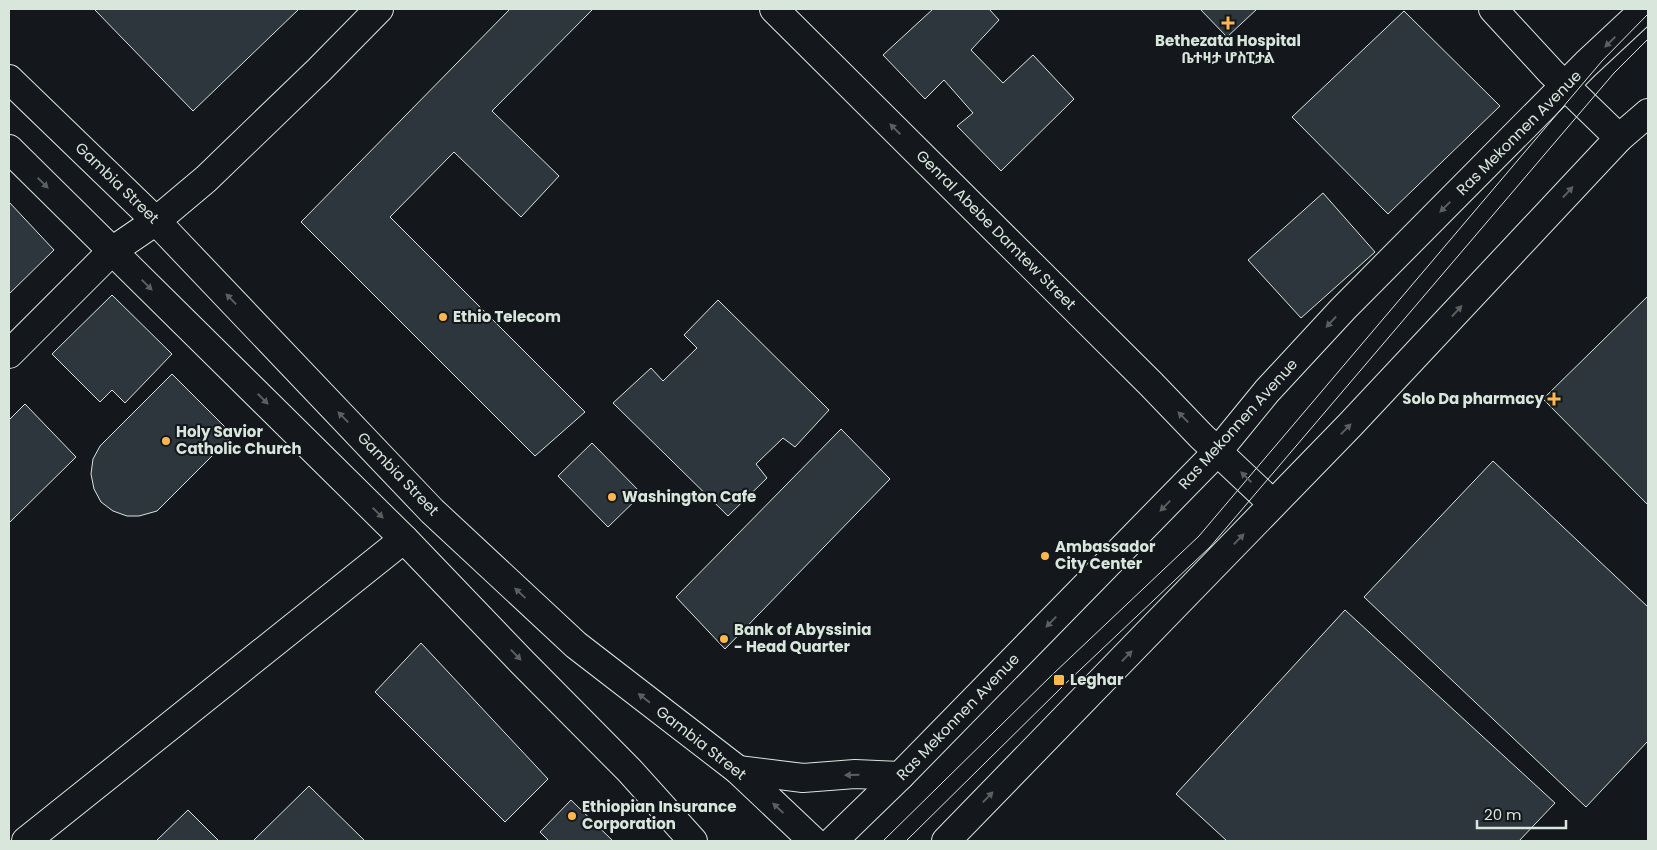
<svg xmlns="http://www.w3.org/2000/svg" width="1657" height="850" viewBox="0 0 1657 850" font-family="Poppins,'Noto Sans Ethiopic',sans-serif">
  <rect width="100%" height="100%" fill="#14181c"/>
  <g fill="#2c363c" stroke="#d8e6dc">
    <path d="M94,9h205l-106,102z"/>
    <path d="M510,9h83l-101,102 67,65 -38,41 -67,-65 -64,65 195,195 -50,44 -234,-234z"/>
    <path d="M933,9h56l10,11 -28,30 32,33 30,-28 41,44 -73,72 -44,-45 16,-13 -29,-33 -19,19 -42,-44z"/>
    <path d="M1200,9h57l-30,28z"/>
    <path d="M1404,11l96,95 -112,108 -96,-97z"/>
    <path d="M1323,193l52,59 -74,66 -53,-58z"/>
    <path d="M9,202l45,48 -45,44z"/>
    <path d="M112,295l60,59 -47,49 -13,-13 -12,12 -48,-48z"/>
    <path d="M1648,296v209l-105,-106z"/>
    <path d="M718,300l111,110 -34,37 -12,-9 -27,26 11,14 -39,38 -115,-113 38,-35 12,13 34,-33 -13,-13z"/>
    <path d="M172,374l61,61 -76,76 -18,5h-12l-14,-5 -12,-9 -7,-13 -3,-15 2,-15 7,-13z"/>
    <path d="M25,404l51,53 -67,66v-103z"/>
    <path d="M841,429l49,50 -165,170 -49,-52z"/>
    <path d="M592,443l50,51 -34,33 -50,-51z"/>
    <path d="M1493,461l155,146v134l-62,66 -222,-210z"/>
    <path d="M1345,610l210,193 -36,38h-292l-51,-47z"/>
    <path d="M421,643l127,136 -43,43 -130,-130z"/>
    <path d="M309,786l56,55h-112z"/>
    <path d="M571,800l42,41h-64l-9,-9z"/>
    <path d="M188,810l31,31h-63z"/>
  </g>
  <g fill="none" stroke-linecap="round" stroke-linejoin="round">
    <defs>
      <g id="minor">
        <path d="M9,354l103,-103"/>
        <path d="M26,841l378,-302"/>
      </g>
      <g id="major">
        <path d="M774,9l377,375 50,52 72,68"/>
        <path d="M1493,9l58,63 68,66"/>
        <path d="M9,79l147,142 276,290 144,134 162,125 75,71"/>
        <path d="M9,149l395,390 117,122 108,109 64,71"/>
        <path d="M112,251l44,-30 50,-42 113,-109 60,-61"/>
        <path d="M738,770l65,8 52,-4 45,2"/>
        <path d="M833,841l67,-65 318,-325 49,-60 76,-82 243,-245 59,-55"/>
        <path d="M946,841l404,-416 269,-287 29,-25"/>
      </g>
    </defs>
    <use href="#minor" stroke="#d8e6dc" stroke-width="30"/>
    <use href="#major" stroke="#d8e6dc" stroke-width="30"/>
    <use href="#minor" stroke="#14181c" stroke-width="28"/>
    <use href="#major" stroke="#14181c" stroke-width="28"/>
    <g stroke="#d8e6dc" stroke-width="1">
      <path d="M883,841l170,-167 146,-138 403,-475 46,-47"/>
      <path d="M906,841l157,-155 147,-139 404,-474 34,-34"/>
    </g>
  </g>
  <defs><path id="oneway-solid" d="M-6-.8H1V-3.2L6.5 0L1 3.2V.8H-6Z" transform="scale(1.25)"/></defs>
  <g fill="#59605f">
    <use href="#oneway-solid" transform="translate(1610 42) rotate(136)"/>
    <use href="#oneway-solid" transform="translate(895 129) rotate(-135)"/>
    <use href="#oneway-solid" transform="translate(43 183) rotate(45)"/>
    <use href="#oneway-solid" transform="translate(1568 192) rotate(-47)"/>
    <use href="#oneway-solid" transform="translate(1445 207) rotate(135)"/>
    <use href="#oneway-solid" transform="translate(147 285) rotate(45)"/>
    <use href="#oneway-solid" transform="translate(231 299) rotate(-134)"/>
    <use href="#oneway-solid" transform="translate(1457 311) rotate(-47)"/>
    <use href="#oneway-solid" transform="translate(1331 322) rotate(133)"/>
    <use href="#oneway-solid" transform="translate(263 399) rotate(45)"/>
    <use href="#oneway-solid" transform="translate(343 417) rotate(-134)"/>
    <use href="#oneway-solid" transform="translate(1183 417) rotate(-134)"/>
    <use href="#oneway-solid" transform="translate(1346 429) rotate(-46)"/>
    <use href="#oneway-solid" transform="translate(1246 477) rotate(-136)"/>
    <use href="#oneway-solid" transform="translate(1165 506) rotate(134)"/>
    <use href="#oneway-solid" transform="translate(378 513) rotate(45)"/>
    <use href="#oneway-solid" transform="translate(1239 539) rotate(-46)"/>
    <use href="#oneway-solid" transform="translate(520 593) rotate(-137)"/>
    <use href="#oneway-solid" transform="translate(1051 622) rotate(134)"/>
    <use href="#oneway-solid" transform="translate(516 655) rotate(46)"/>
    <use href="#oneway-solid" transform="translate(1127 656) rotate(-46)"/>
    <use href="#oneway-solid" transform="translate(644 698) rotate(-142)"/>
    <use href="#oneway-solid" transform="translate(852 775) rotate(178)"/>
    <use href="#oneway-solid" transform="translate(988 797) rotate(-46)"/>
    <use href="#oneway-solid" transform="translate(778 808) rotate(-137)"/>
  </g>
  <g fill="#ffb74d" stroke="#14181c" stroke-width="2">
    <path d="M1225.5 15.5h5v5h5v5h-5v5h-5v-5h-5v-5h5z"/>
    <circle cx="443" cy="317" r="5"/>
    <path d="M1551.5 391.5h5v5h5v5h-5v5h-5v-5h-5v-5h5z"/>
    <circle cx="166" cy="441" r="5"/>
    <circle cx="612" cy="497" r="5"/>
    <circle cx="1045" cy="556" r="5"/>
    <circle cx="724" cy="639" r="5"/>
    <rect x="1053" y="674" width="12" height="12" rx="2.5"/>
    <circle cx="572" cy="816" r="5"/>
  </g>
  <g text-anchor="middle" stroke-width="4" stroke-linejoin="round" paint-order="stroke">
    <g font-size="15" font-weight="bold" fill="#d8e6dc" stroke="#14181c" text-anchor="start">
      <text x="1228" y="46" text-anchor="middle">Bethezata Hospital<tspan x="1228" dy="17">ቤተዛታ ሆስፒታል</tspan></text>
      <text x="453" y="322">Ethio Telecom</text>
      <text x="1544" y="404" text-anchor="end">Solo Da pharmacy</text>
      <text x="176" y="437">Holy Savior<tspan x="176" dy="17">Catholic Church</tspan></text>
      <text x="622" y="502">Washington Cafe</text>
      <text x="1055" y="552">Ambassador<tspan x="1055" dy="17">City Center</tspan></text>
      <text x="734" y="635">Bank of Abyssinia<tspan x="734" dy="17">- Head Quarter</tspan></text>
      <text x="1070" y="685">Leghar</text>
      <text x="582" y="812">Ethiopian Insurance<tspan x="582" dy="17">Corporation</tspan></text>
    </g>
    <g font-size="15" fill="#d8e6dc" stroke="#14181c">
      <text transform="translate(1519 133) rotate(-45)" y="5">Ras Mekonnen Avenue</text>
      <text transform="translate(117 183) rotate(44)" y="5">Gambia Street</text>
      <text transform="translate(996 230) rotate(45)" y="5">Genral Abebe Damtew Street</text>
      <text transform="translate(1238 424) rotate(-48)" y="5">Ras Mekonnen Avenue</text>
      <text transform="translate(398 474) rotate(46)" y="5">Gambia Street</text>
      <text transform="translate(958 717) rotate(-46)" y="5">Ras Mekonnen Avenue</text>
      <text transform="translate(701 743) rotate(38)" y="5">Gambia Street</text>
    </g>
  </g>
  <rect width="1657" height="850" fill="none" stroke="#d8e6dc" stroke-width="20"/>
  <path d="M1477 820v8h89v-8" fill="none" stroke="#d8e6dc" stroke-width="2.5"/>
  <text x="1484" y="820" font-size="15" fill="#d8e6dc" stroke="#14181c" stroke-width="4" paint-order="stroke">20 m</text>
</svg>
